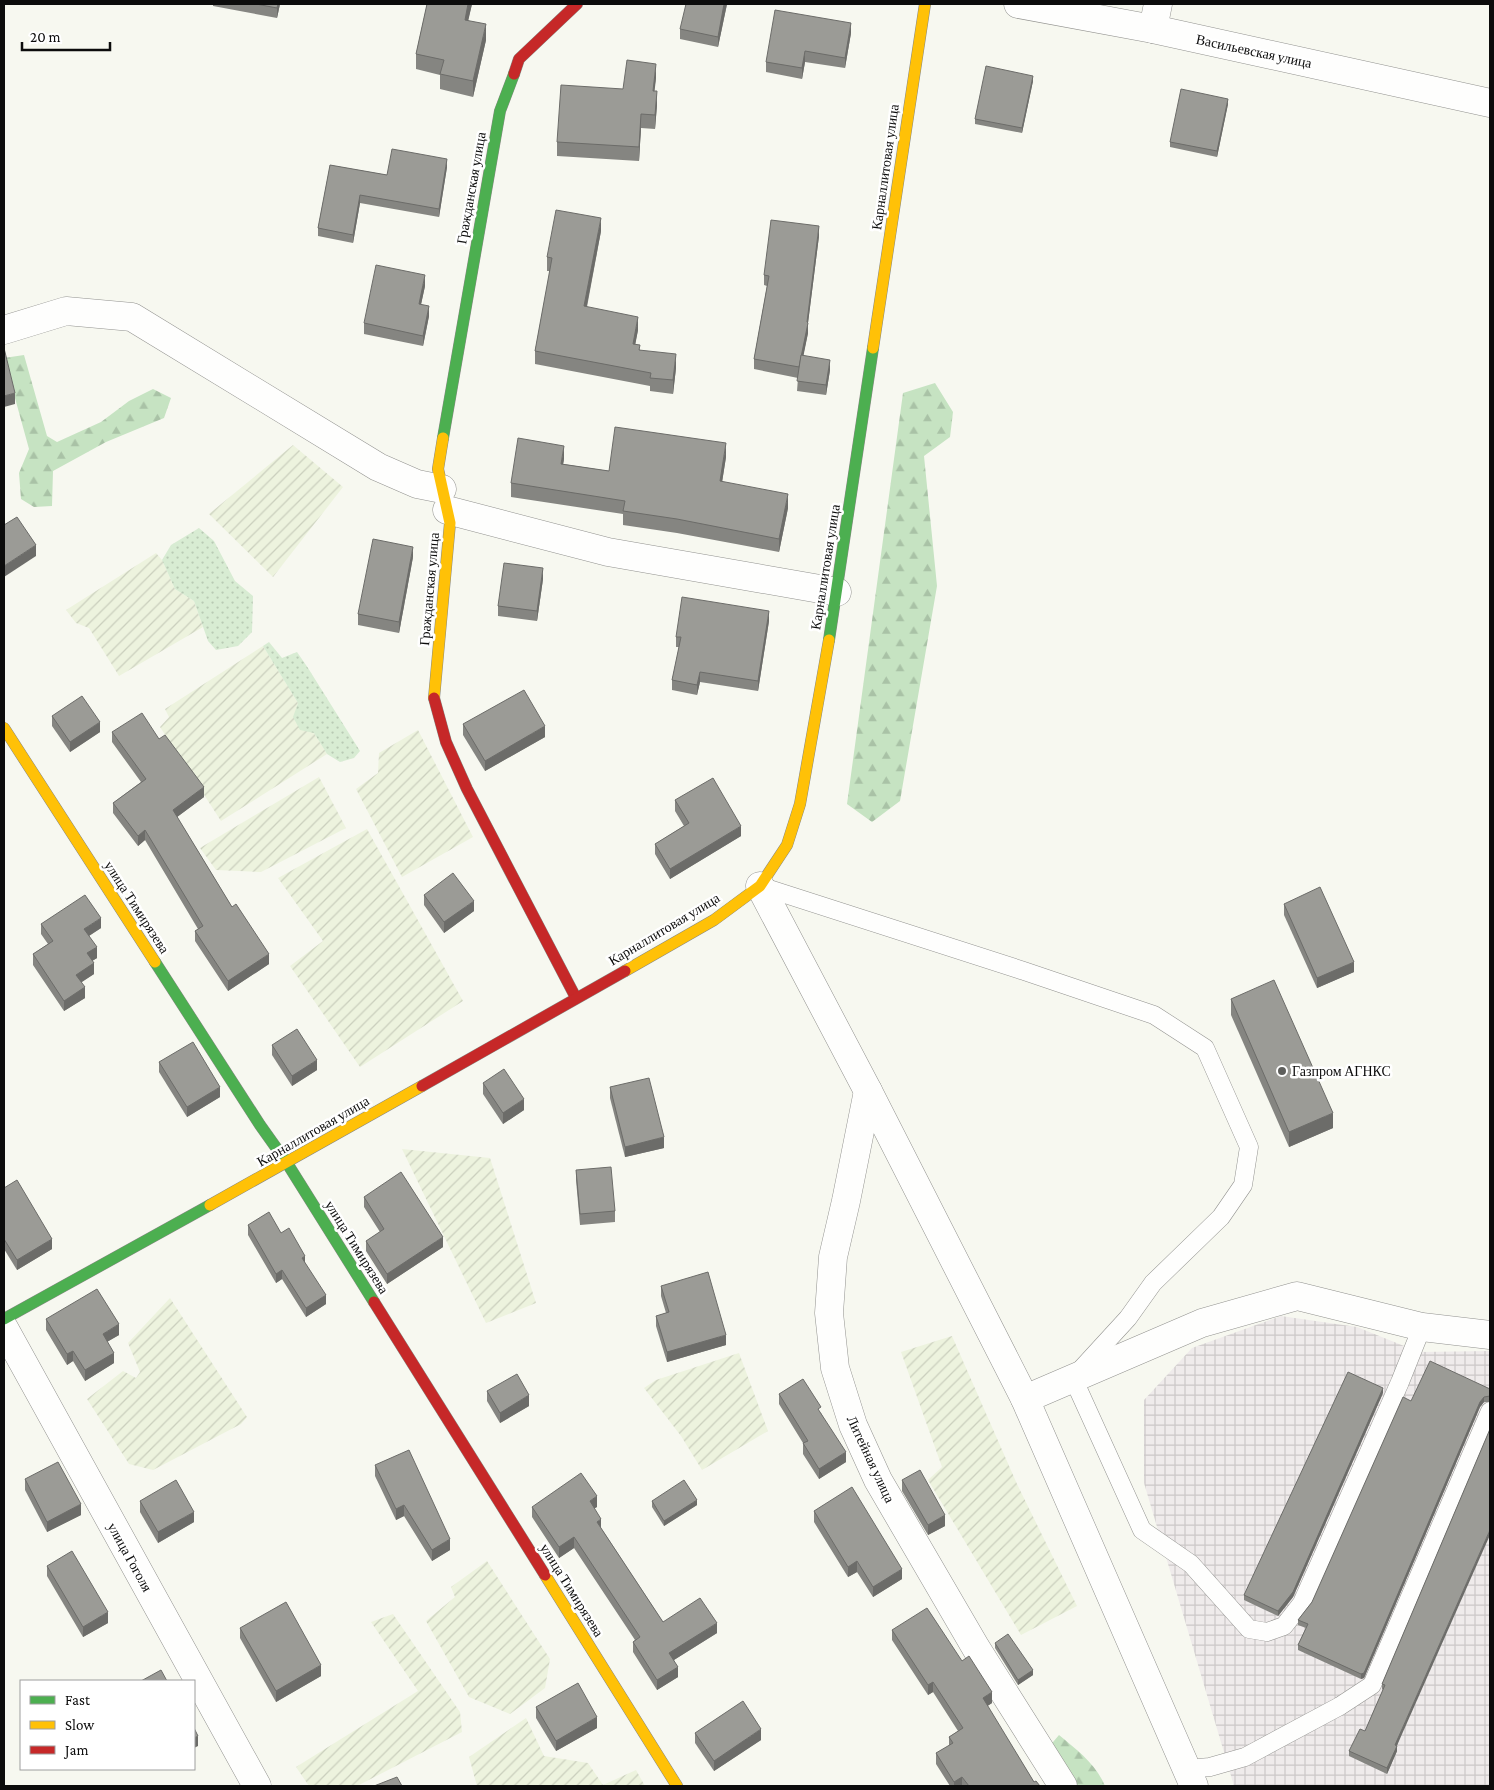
<svg xmlns="http://www.w3.org/2000/svg" width="1494" height="1790" viewBox="0 0 1494 1790" font-family="'Crimson Pro',serif">
  <defs>
    <pattern id="industrial-grid" width="8" height="8" patternUnits="userSpaceOnUse" patternTransform="scale(1.25)"><rect width="8" height="8" fill="#efebeb"/><path d="M0 4h8M4 0v8" fill="none" stroke="#ccc8c8"/></pattern>
    <pattern id="farmland-furrows" width="10" height="10" patternUnits="userSpaceOnUse" patternTransform="scale(1.25)"><rect width="10" height="10" fill="#edf3de"/><path d="M-1 1l2-2M0 10L10 0M9 11l2-2" fill="none" stroke="#cacfbd"/></pattern>
    <pattern id="grass-dots" width="8" height="8" patternUnits="userSpaceOnUse" patternTransform="scale(1.25)"><rect width="8" height="8" fill="#d8ecd3"/><path d="M2 2h.1M6 6h.1" fill="none" stroke="#b8c9b4" stroke-width="1.8" stroke-linecap="round"/></pattern>
    <pattern id="forest-firs" width="22" height="20" patternUnits="userSpaceOnUse" patternTransform="scale(1.25)"><rect width="22" height="20" fill="#c6e3c2"/><path d="M5 1l3.5 6h-7zM16 11l3.5 6h-7z" fill="#a9c2a6"/></pattern>
  </defs>
  <rect width="100%" height="100%" fill="#f7f8f0"/>
  <path fill="url(#industrial-grid)" d="M1281,1316l76,11 62,25 71,-1v435h-256l-90,-303v-83l48,-52z"/>
  <g fill="url(#farmland-furrows)">
    <path d="M293,445l50,42 -70,90 -64,-63z"/>
    <path d="M156,553l6,7 13,29 19,12 9,26 -84,49 -30,-48 -13,-5 -10,-13z"/>
    <path d="M263,646l35,57 -4,14 20,16 13,21 -106,67 -61,-94 9,-10 -4,-8z"/>
    <path d="M418,730l55,107 -71,40 -46,-88 22,-16 1,-20z"/>
    <path d="M319,777l27,51 -85,44 -45,-2 -16,-22z"/>
    <path d="M367,829l96,172 -103,66 -70,-101 33,-25 -45,-63z"/>
    <path d="M402,1149l88,9 46,145 -50,20z"/>
    <path d="M170,1298l77,119 -6,7 -88,46 -24,-6 -42,-65 36,-28 13,7 4,-6 -12,-29z"/>
    <path d="M952,1336l65,148 60,122 -56,29 -93,-155 14,-13 -41,-115z"/>
    <path d="M739,1353l29,78 -66,39 -21,-34 -37,-48 12,-8z"/>
    <path d="M487,1561l63,98 -5,29 -35,26 -41,-17 -43,-76 29,-24 -4,-10z"/>
    <path d="M393,1614l67,98 2,20 -105,54h-48l-13,-19 122,-76 -47,-69z"/>
    <path d="M526,1718l18,38 44,7 15,22 33,-15 9,16h-168l-8,-29z"/>
  </g>
  <g fill="url(#grass-dots)">
    <path d="M199,528l15,13 21,40 18,15 -1,36 -14,14 -22,4 -8,-9 -14,-40 -19,-12 -13,-29 9,-15z"/>
    <path d="M269,642l13,16 15,-6 11,16 52,83 -6,7 -14,4 -13,-8 -13,-21 -14,-3 -7,-13 5,-14 -35,-57z"/>
  </g>
  <g fill="url(#forest-firs)">
    <path d="M24,355l23,81 10,6 44,-20 28,-21 24,-12 18,9 -7,20 -58,24 -53,29 -1,35 -18,1 -13,-8 -2,-26 10,-24 -25,-91z"/>
    <path d="M935,383l18,29 -3,25 -26,19 13,130 -37,215 -28,21 -25,-18 56,-411z"/>
    <path d="M1059,1735c18,15 37,29 46,51h-32l-25,-38z"/>
  </g>
  <g fill="none" stroke-linecap="round" stroke-linejoin="round">
    <defs>
      <g id="lane">
        <path d="M760,886l264,85 130,44 51,33 44,99 -6,38 -22,32 -68,66 -25,35 -55,60 69,152 49,34 58,65 18,3 17,-6 18,-23 98,-221 22,-55"/>
        <path d="M1187,1769l23,-2 35,-10 95,-51 32,-21 118,-274"/>
      </g>
      <g id="street">
        <path d="M1018,4l135,25 337,74"/>
        <path d="M1153,29l5,-25"/>
        <path d="M4,330l62,-19 66,6 246,150 39,17 25,5"/>
        <path d="M447,510l161,42 229,40"/>
        <path d="M760,886l108,205 157,308 169,387"/>
        <path d="M868,1091l-22,110 -13,56 -4,56 6,55 18,57 25,55 98,168 87,138"/>
        <path d="M4,1328l253,458"/>
        <path d="M1025,1399l177,-76 95,-27 125,31 68,8"/>
      </g>
      <g id="fast">
        <path d="M443,438l57,-327 14,-37"/>
        <path d="M829,640l44,-292"/>
        <path d="M155,962l105,163 27,38 87,139"/>
        <path d="M4,1319l206,-114"/>
      </g>
      <g id="slow">
        <path d="M873,348l52,-344"/>
        <path d="M434,698l16,-175 -12,-54 5,-31"/>
        <path d="M4,728l151,234"/>
        <path d="M625,971l89,-51 46,-34 27,-41 13,-41 29,-164"/>
        <path d="M210,1205l212,-119"/>
        <path d="M545,1575l132,211"/>
      </g>
      <g id="jam">
        <path d="M514,74l5,-15 58,-55"/>
        <path d="M434,698l12,44 21,47 109,209"/>
        <path d="M422,1086l203,-115"/>
        <path d="M374,1302l171,273"/>
      </g>
    </defs>
    <use href="#lane" stroke="#92928f" stroke-width="19"/>
    <use href="#street" stroke="#92928f" stroke-width="29"/>
    <use href="#fast" stroke="#888985" stroke-width="12"/>
    <use href="#slow" stroke="#888985" stroke-width="12"/>
    <use href="#jam" stroke="#888985" stroke-width="12"/>
    <use href="#lane" stroke="#fefefd" stroke-width="18"/>
    <use href="#street" stroke="#fefefd" stroke-width="28"/>
    <use href="#fast" stroke="#4caf50" stroke-width="11"/>
    <use href="#slow" stroke="#ffc107" stroke-width="11"/>
    <use href="#jam" stroke="#c62828" stroke-width="11"/>
  </g>
  <g fill="#858581">
    <path d="M213,4h67l-3,14 -64,-12z"/>
    <path d="M427,4h45l-4,16 18,20 -13,57 -33,-8v-14l-24,-6v-15z"/>
    <path d="M727,4l-9,43 -38,-8v-10z"/>
    <path d="M851,33l-6,35 -40,-6 -3,17 -36,-7v-10z"/>
    <path d="M656,78l-2,13 3,14 -2,24 -14,-1 -2,33 -82,-5v-14l66,-53z"/>
    <path d="M1033,81l-11,52 -47,-9v-5z"/>
    <path d="M1228,104l-11,53 -47,-10v-5z"/>
    <path d="M330,165l57,10 60,-8 -8,50 -79,-14 -7,40 -35,-7v-8z"/>
    <path d="M601,231l-14,76 51,23 -3,14 5,6 36,18 -3,26 -23,-3v-5l-115,-22v-13l15,-80h-3v-14z"/>
    <path d="M819,236l-11,87v10l-5,23 27,14 -4,25 -29,-4 1,-13 -44,-9v-10l13,-73 -3,-1v-10z"/>
    <path d="M425,286l-4,18 8,12 -6,30 -59,-12v-11z"/>
    <path d="M726,457l-4,25 66,26 -9,44 -102,-19 -54,-8v-11l-112,-17v-14l53,-24 -1,5 46,7z"/>
    <path d="M413,557l-14,76 -41,-8v-11z"/>
    <path d="M543,579l-6,42 -39,-5v-10z"/>
    <path d="M769,621l-11,70 -58,-9 -3,13 -25,-5v-10l7,-33h-3v-10z"/>
    <path d="M52,716l48,16 -30,20 -18,-26z"/>
    <path d="M463,724l82,13 -60,34 -22,-36z"/>
    <path d="M112,732l47,7 45,58 -27,20 55,90 37,57 -41,27 -33,-50v-10l3,-2 -53,-89 -7,6 -25,-33v-10l28,-21 -29,-40z"/>
    <path d="M675,800l66,36 -71,43 -15,-25v-10l29,-18 -9,-15z"/>
    <path d="M424,895l50,16 -30,22 -20,-28z"/>
    <path d="M1284,904l70,68 -37,16 -33,-73z"/>
    <path d="M41,924l60,4 -12,8 8,22 -5,3 2,13 -13,8 4,16 -21,13 -31,-46v-11l15,-10 -7,-10z"/>
    <path d="M1231,999l102,129 -44,19 -58,-132z"/>
    <path d="M272,1045l45,25 -25,16 -20,-31z"/>
    <path d="M159,1062l61,35 -33,20 -28,-45z"/>
    <path d="M483,1083l41,27 -21,14 -20,-30z"/>
    <path d="M610,1087l54,61 -39,9 -15,-59z"/>
    <path d="M576,1170l39,41v11l-35,3 -4,-45z"/>
    <path d="M4,1188l48,61 -35,21 -13,-21z"/>
    <path d="M364,1197l79,50 -56,37 -21,-33v-10l14,-9 -16,-25z"/>
    <path d="M248,1225l33,8 24,30 21,41 -20,13 -24,-38 -6,4 -28,-48z"/>
    <path d="M661,1286l65,59 -59,17 -11,-36v-10l10,-3 -5,-17z"/>
    <path d="M46,1319l73,16 -12,7 7,21 -29,18 -12,-20 -6,4 -21,-35z"/>
    <path d="M1490,1389v13h-6l-4,5 -116,271 -3,1 -63,-29v-5l8,-17 -8,-3v-5l14,-18 99,-201z"/>
    <path d="M487,1391l42,15 -29,17 -13,-22z"/>
    <path d="M1383,1393l-90,204 -15,19 -34,-16v-5z"/>
    <path d="M779,1394l42,19 25,49 -27,17 -16,-25v-11l-24,-39z"/>
    <path d="M1490,1429l-93,317v5l-10,23 -38,-18v-5l16,-20 18,-41 -1,-1v-5z"/>
    <path d="M375,1465l75,85 -18,11 -28,-45 -8,4 -21,-44z"/>
    <path d="M25,1479l56,36 -34,17 -22,-42z"/>
    <path d="M902,1480l43,46 -17,9 -26,-44z"/>
    <path d="M140,1501l54,21 -36,21 -18,-31z"/>
    <path d="M652,1501l45,4 -33,21 -12,-19z"/>
    <path d="M532,1507h65l-3,1 7,20 62,94 54,11 -43,27 4,17 -21,13 -24,-38v-10l2,-2 -61,-92 -15,10 -27,-41z"/>
    <path d="M814,1511l88,68 -29,18 -16,-25 -9,5 -34,-55z"/>
    <path d="M47,1566l61,57 -25,14 -36,-61z"/>
    <path d="M240,1628l81,48 -45,26 -36,-64z"/>
    <path d="M892,1630l70,31 30,42 -5,3 47,76 6,4h-90l-14,-22v-11l13,-7v-9l9,-6 -25,-39 -5,3 -36,-55z"/>
    <path d="M995,1643l38,32 -15,10 -23,-37z"/>
    <path d="M536,1707l61,21 -41,23 -20,-33z"/>
    <path d="M695,1733l66,7 -47,31 -19,-28z"/>
  </g>
  <g fill="#6c6c69">
    <path d="M278,4h2l-3,14v-10z"/>
    <path d="M468,4h4l-7,31v-15z"/>
    <path d="M724,4h3l-9,43v-10z"/>
    <path d="M851,23v10l-6,35v-10z"/>
    <path d="M486,24v16l-13,57v-16z"/>
    <path d="M805,51v11l-3,17v-11z"/>
    <path d="M656,64v14l-3,27v-14z"/>
    <path d="M1033,76v5l-11,52v-5z"/>
    <path d="M657,91v14l-2,24v-14z"/>
    <path d="M1228,99v5l-11,53v-6z"/>
    <path d="M641,114v14l-2,33v-14z"/>
    <path d="M447,159v8l-8,50v-8z"/>
    <path d="M360,195v8l-7,40v-8z"/>
    <path d="M601,218v13l-17,89v-14z"/>
    <path d="M819,226v10l-11,87v10l-9,45v-11l8,-45z"/>
    <path d="M425,275v11l-6,28v-10z"/>
    <path d="M429,306v10l-6,30v-10z"/>
    <path d="M638,317v13l-5,27v-13z"/>
    <path d="M676,354v14l-3,26v-14z"/>
    <path d="M830,360v10l-4,25v-10z"/>
    <path d="M15,393v11l-11,3v-11z"/>
    <path d="M726,443v14l-6,38v-14z"/>
    <path d="M564,446v13l-3,18v-13z"/>
    <path d="M788,494v14l-9,44v-13z"/>
    <path d="M36,545v11l-32,21v-11z"/>
    <path d="M413,547v10l-14,76v-11z"/>
    <path d="M543,568v11l-6,42v-10z"/>
    <path d="M769,611v10l-11,70v-10z"/>
    <path d="M700,672v10l-3,13v-10z"/>
    <path d="M100,722v10l-30,20v-10z"/>
    <path d="M545,726v11l-60,34v-10z"/>
    <path d="M204,787v10l-31,23v-10z"/>
    <path d="M741,826v10l-71,43v-10z"/>
    <path d="M145,830v10l-7,6v-10z"/>
    <path d="M474,901v10l-30,22v-11z"/>
    <path d="M101,918v10l-17,11v-10z"/>
    <path d="M97,947v11l-10,6v-11z"/>
    <path d="M269,954v10l-41,27v-10z"/>
    <path d="M1354,962v10l-37,16v-10z"/>
    <path d="M94,963v11l-18,12v-11z"/>
    <path d="M85,987v11l-21,13v-10z"/>
    <path d="M317,1060v10l-25,16v-10z"/>
    <path d="M220,1087v10l-33,20v-10z"/>
    <path d="M524,1099v11l-21,14v-11z"/>
    <path d="M1333,1113v15l-44,19v-15z"/>
    <path d="M664,1137v11l-39,9v-10z"/>
    <path d="M443,1237v10l-56,37v-10z"/>
    <path d="M52,1239v10l-35,21v-10z"/>
    <path d="M305,1256v9l-3,-7z"/>
    <path d="M282,1270v9l-6,4v-9z"/>
    <path d="M326,1295v9l-20,13v-9z"/>
    <path d="M119,1324v11l-16,9v-10z"/>
    <path d="M726,1335v10l-59,17v-10z"/>
    <path d="M73,1351v10l-6,4v-11z"/>
    <path d="M114,1353v10l-29,18v-11z"/>
    <path d="M1383,1388v5l-90,204 -15,19v-5z"/>
    <path d="M529,1395v11l-29,17v-10z"/>
    <path d="M1484,1397v5l-4,5 -116,271 -3,1v-5l119,-272z"/>
    <path d="M846,1452v10l-27,17v-10z"/>
    <path d="M597,1496v11l-7,4v-10z"/>
    <path d="M697,1500v5l-33,21v-5z"/>
    <path d="M81,1504v11l-34,17v-10z"/>
    <path d="M404,1505v11l-8,4v-11z"/>
    <path d="M194,1512v10l-36,21v-11z"/>
    <path d="M945,1515v11l-17,9v-10z"/>
    <path d="M601,1519v10l-4,-7z"/>
    <path d="M1490,1530v5l-95,215v-5z"/>
    <path d="M574,1537v11l-15,10v-11z"/>
    <path d="M450,1539v11l-18,11v-11z"/>
    <path d="M857,1561v11l-9,5v-10z"/>
    <path d="M902,1569v10l-29,18v-10z"/>
    <path d="M108,1612v11l-25,14v-10z"/>
    <path d="M717,1623v10l-48,30v-10z"/>
    <path d="M321,1665v11l-45,26v-11z"/>
    <path d="M678,1667v10l-21,13v-10z"/>
    <path d="M1033,1670v5l-15,10v-5z"/>
    <path d="M933,1682v10l-5,3v-10z"/>
    <path d="M992,1692v11l-9,6v-11z"/>
    <path d="M597,1717v11l-41,23v-10z"/>
    <path d="M761,1729v11l-47,31v-10z"/>
    <path d="M198,1736v10l-4,2v-10z"/>
    <path d="M1397,1746v5l-10,23v-6z"/>
    <path d="M962,1777v9h-8v-4z"/>
  </g>
  <g fill="#9b9b96" stroke="#6c6c69">
    <path d="M256,4h22l-1,4z"/>
    <path d="M427,4h41l-3,16 21,4 -13,57 -33,-7 4,-14 -28,-6z"/>
    <path d="M686,4h38l-6,33 -38,-8z"/>
    <path d="M775,10l76,13 -6,35 -40,-7 -3,17 -36,-6z"/>
    <path d="M627,60l29,4 -3,27h4l-2,24 -14,-1 -2,33 -82,-5 4,-57 62,4z"/>
    <path d="M986,66l47,10 -11,52 -47,-9z"/>
    <path d="M1181,89l47,10 -11,52 -47,-9z"/>
    <path d="M392,149l55,10 -8,50 -79,-14 -7,40 -35,-7 12,-63 57,10z"/>
    <path d="M556,210l45,8 -17,88 54,11 -5,27 7,1 -1,5 37,4 -3,26 -23,-2 1,-5 -116,-22 17,-93 -5,-1z"/>
    <path d="M771,220l48,6 -12,96 1,1 -9,44 -45,-8 15,-83 -5,-1z"/>
    <path d="M376,265l49,10 -6,29 10,2 -6,30 -59,-13z"/>
    <path d="M4,348l11,45 -11,3z"/>
    <path d="M801,355l29,5 -4,25 -29,-4z"/>
    <path d="M615,427l111,16 -6,38 68,13 -9,45 -102,-20 -54,-8 2,-10 -114,-18 7,-45 46,8 -3,18 48,7z"/>
    <path d="M17,517l19,28 -32,21v-41z"/>
    <path d="M373,539l40,8 -14,75 -41,-8z"/>
    <path d="M504,563l39,5 -6,43 -39,-5z"/>
    <path d="M682,597l87,14 -11,70 -58,-9 -3,13 -25,-5 9,-43h-5z"/>
    <path d="M524,690l21,36 -60,35 -22,-37z"/>
    <path d="M82,696l18,26 -30,20 -18,-26z"/>
    <path d="M142,713l17,26 6,-4 39,52 -31,23 59,97 4,-3 33,50 -41,27 -33,-50 8,-5 -58,-96 -7,6 -25,-33 33,-24 -34,-47z"/>
    <path d="M713,778l28,48 -71,43 -15,-25 34,-21 -14,-23z"/>
    <path d="M453,873l21,28 -30,21 -20,-27z"/>
    <path d="M1320,887l34,75 -37,16 -33,-74z"/>
    <path d="M85,895l16,23 -17,11 13,18 -10,6 7,10 -18,12 9,12 -21,14 -31,-47 20,-13 -12,-17z"/>
    <path d="M1274,980l59,133 -44,19 -58,-133z"/>
    <path d="M297,1029l20,31 -25,16 -20,-31z"/>
    <path d="M193,1042l27,45 -33,20 -28,-45z"/>
    <path d="M504,1069l20,30 -21,14 -20,-30z"/>
    <path d="M649,1078l15,59 -39,10 -15,-60z"/>
    <path d="M611,1167l4,44 -35,3 -4,-44z"/>
    <path d="M401,1172l42,65 -56,37 -21,-33 18,-12 -20,-32z"/>
    <path d="M17,1180l35,59 -35,21 -13,-21v-51z"/>
    <path d="M269,1212l12,21 8,-5 16,28 -3,2 24,37 -20,13 -24,-38 -6,4 -28,-49z"/>
    <path d="M708,1272l18,63 -59,17 -11,-36 13,-4 -8,-26z"/>
    <path d="M97,1289l22,35 -16,10 11,19 -29,17 -12,-19 -6,3 -21,-35z"/>
    <path d="M1430,1361l60,28v7l-6,1 -4,5 -116,271 -3,1 -63,-29 10,-21 -10,-4 14,-18 91,-205 8,4z"/>
    <path d="M1348,1372l35,16 -90,204 -15,19 -34,-16z"/>
    <path d="M517,1374l12,21 -29,18 -13,-22z"/>
    <path d="M803,1379l18,28 -3,2 28,43 -27,17 -16,-26 5,-2 -29,-47z"/>
    <path d="M1490,1429v101l-95,215 2,1 -10,22 -38,-17 11,-22 5,2 20,-46 -3,-1z"/>
    <path d="M409,1450l41,89 -18,11 -28,-45 -8,4 -21,-44z"/>
    <path d="M58,1462l23,42 -34,18 -22,-43z"/>
    <path d="M920,1470l25,45 -17,10 -26,-45z"/>
    <path d="M581,1473l16,23 -7,5 11,18 -4,3 66,100 37,-24 17,25 -48,30 9,14 -21,13 -24,-38 7,-5 -66,-100 -15,10 -27,-40z"/>
    <path d="M176,1480l18,32 -36,20 -18,-31z"/>
    <path d="M684,1480l13,20 -33,21 -12,-20z"/>
    <path d="M852,1487l50,82 -29,18 -16,-26 -9,6 -34,-56z"/>
    <path d="M72,1551l36,61 -25,15 -36,-61z"/>
    <path d="M286,1602l35,63 -45,26 -36,-63z"/>
    <path d="M927,1608l35,53 7,-5 23,36 -9,6 51,84 2,-1 4,5h-71l-7,-9 -8,5 -18,-29 17,-10 -4,-6 14,-9 -30,-46 -5,3 -36,-55z"/>
    <path d="M1008,1634l25,36 -15,10 -23,-37z"/>
    <path d="M161,1670l6,11h-26z"/>
    <path d="M578,1683l19,34 -41,24 -20,-34z"/>
    <path d="M743,1701l18,28 -47,32 -19,-28z"/>
    <path d="M194,1728l4,8 -4,2z"/>
    <path d="M397,1777l5,9h-28z"/>
  </g>
  <circle fill="#5e5f5c" stroke="#fff" stroke-width="2" cx="1282" cy="1071" r="5"/>
  <g text-anchor="middle" stroke-width="5" stroke-linejoin="round" paint-order="stroke">
    <g font-size="14" fill="#0c0c0c" stroke="#fff">
      <text transform="translate(1254 51) rotate(12)" y="5">Васильевская улица</text>
      <text transform="translate(885 167) rotate(-82)" y="5">Карналлитовая улица</text>
      <text transform="translate(471 188) rotate(-80)" y="5">Гражданская улица</text>
      <text transform="translate(825 567) rotate(-81)" y="5">Карналлитовая улица</text>
      <text transform="translate(429 589) rotate(-85)" y="5">Гражданская улица</text>
      <text transform="translate(137 907) rotate(57)" y="5">улица Тимирязева</text>
      <text transform="translate(664 929) rotate(-31)" y="5">Карналлитовая улица</text>
      <text transform="translate(313 1131) rotate(-30)" y="5">Карналлитовая улица</text>
      <text transform="translate(357 1247) rotate(58)" y="5">улица Тимирязева</text>
      <text transform="translate(871 1459) rotate(65)" y="5">Литейная улица</text>
      <text transform="translate(130 1557) rotate(61)" y="5">улица Гоголя</text>
      <text transform="translate(572 1590) rotate(58)" y="5">улица Тимирязева</text>
    </g>
    <g font-size="14" fill="#0c0c0c" stroke="#fff" text-anchor="start">
      <text x="1292" y="1076">Газпром АГНКС</text>
    </g>
  </g>
  <rect width="1494" height="1790" fill="none" stroke="#0c0c0c" stroke-width="10"/>
  <rect x="20" y="1680" width="175" height="90" fill="#ffffff" stroke="#9e9e9e"/>
  <rect x="30" y="1696" width="25" height="8" fill="#4caf50" stroke="#9e9e9e"/>
  <text x="65" y="1705" font-size="15" fill="#0c0c0c">Fast</text>
  <rect x="30" y="1721" width="25" height="8" fill="#ffc107" stroke="#9e9e9e"/>
  <text x="65" y="1730" font-size="15" fill="#0c0c0c">Slow</text>
  <rect x="30" y="1746" width="25" height="8" fill="#c62828" stroke="#9e9e9e"/>
  <text x="65" y="1755" font-size="15" fill="#0c0c0c">Jam</text>
  <path d="M22 42v8h88v-8" fill="none" stroke="#0c0c0c" stroke-width="2.5"/>
  <text x="30" y="42" font-size="15" fill="#0c0c0c" stroke="#ffffff" stroke-width="4" paint-order="stroke">20 m</text>
</svg>
